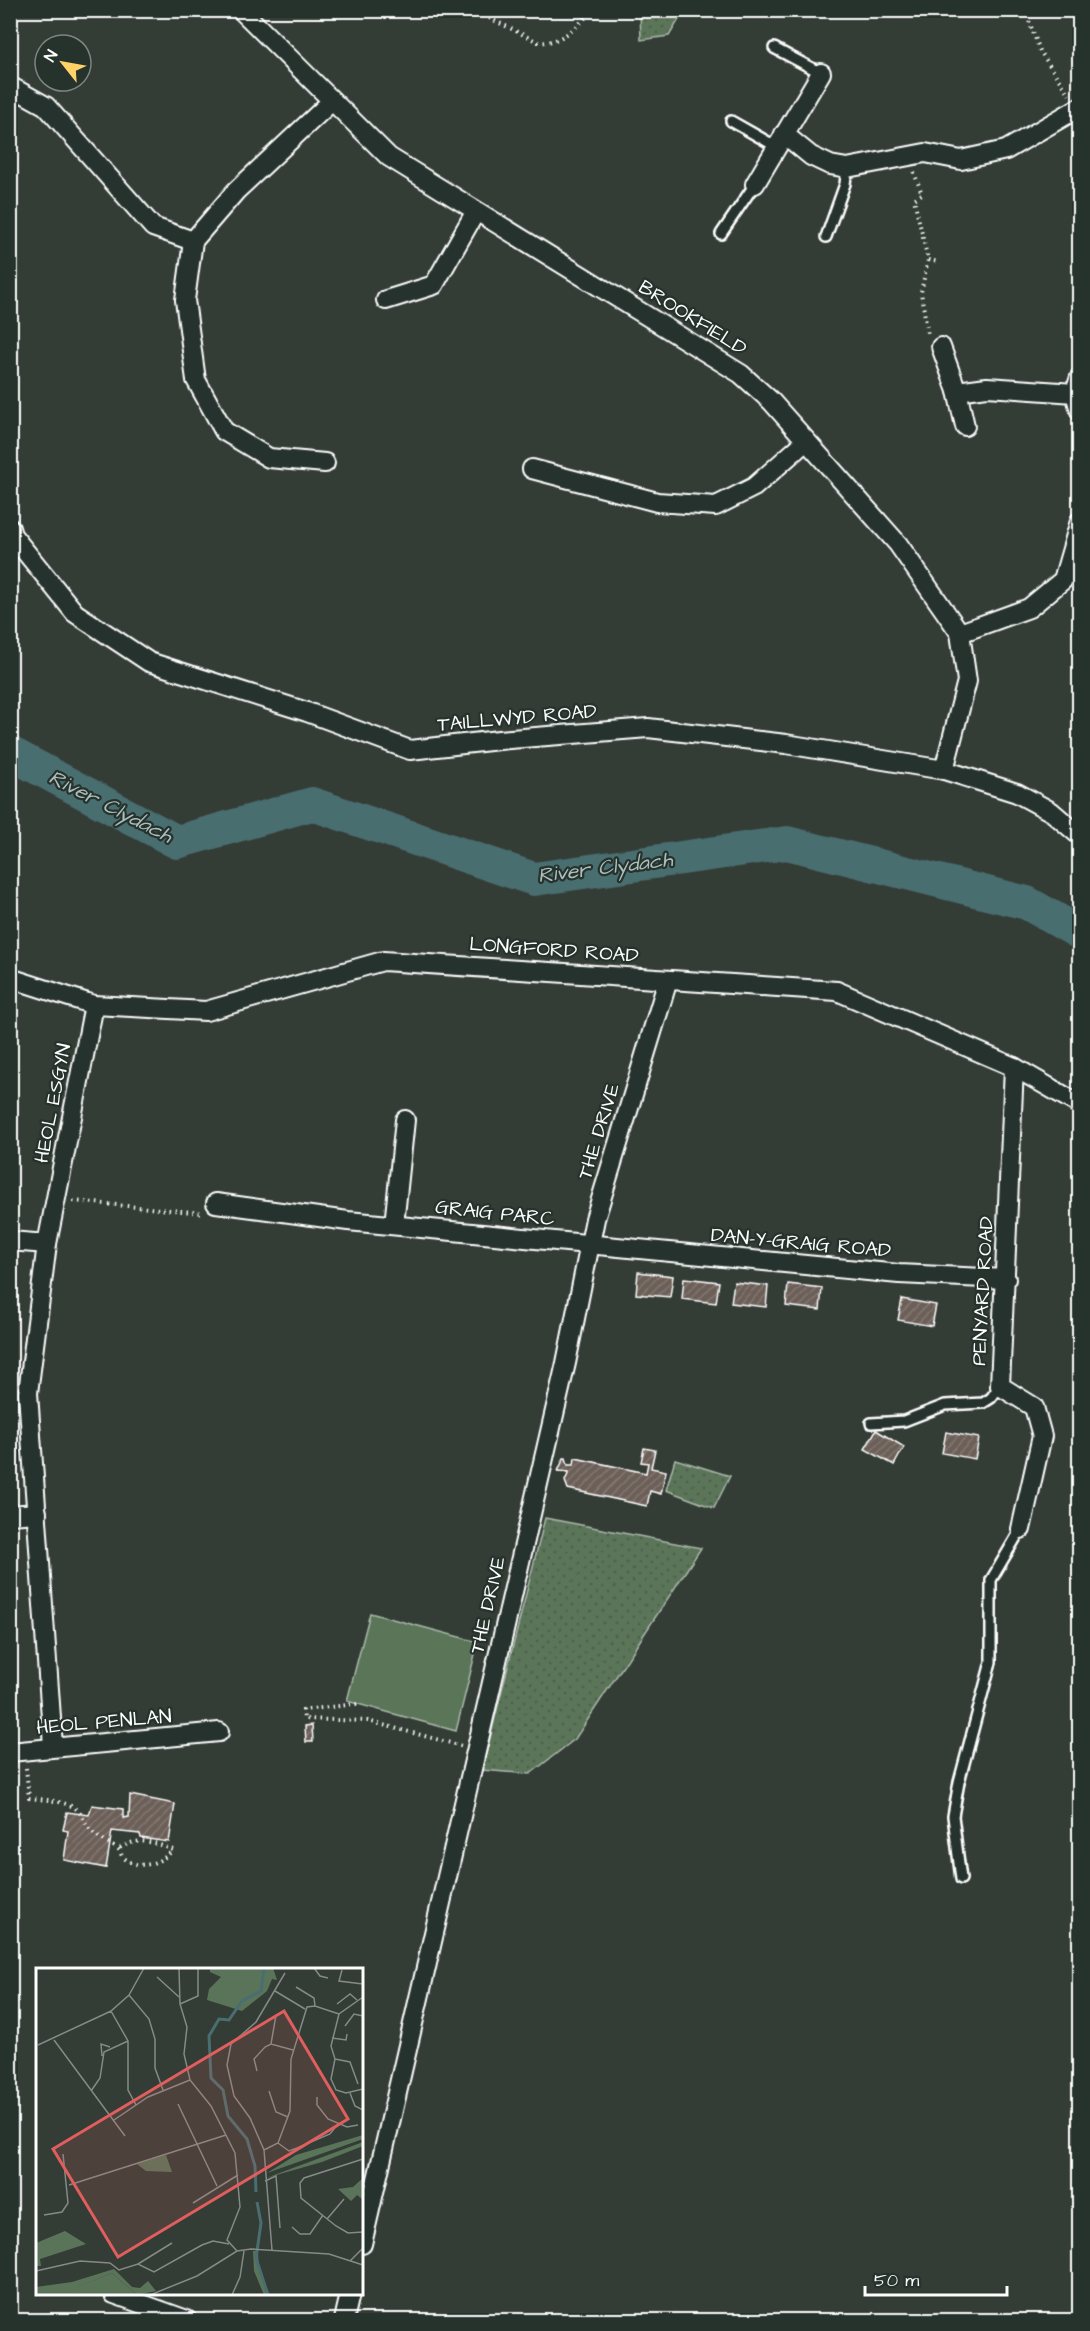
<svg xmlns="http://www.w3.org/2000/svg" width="1090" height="2331" viewBox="0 0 1090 2331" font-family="'Architects Daughter',sans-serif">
  <defs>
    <pattern id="park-dots" width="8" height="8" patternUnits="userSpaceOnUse" patternTransform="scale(1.5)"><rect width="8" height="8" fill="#5a7459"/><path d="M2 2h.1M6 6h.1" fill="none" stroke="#525c51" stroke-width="1.8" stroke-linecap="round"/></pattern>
    <pattern id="building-hatch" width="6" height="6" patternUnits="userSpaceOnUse" patternTransform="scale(1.5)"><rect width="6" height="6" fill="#6c5f59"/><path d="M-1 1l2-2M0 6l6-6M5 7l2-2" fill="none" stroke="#827772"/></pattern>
  </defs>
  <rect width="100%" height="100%" fill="#343c36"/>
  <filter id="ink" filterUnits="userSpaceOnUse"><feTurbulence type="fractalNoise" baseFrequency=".0167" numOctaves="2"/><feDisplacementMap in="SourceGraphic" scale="12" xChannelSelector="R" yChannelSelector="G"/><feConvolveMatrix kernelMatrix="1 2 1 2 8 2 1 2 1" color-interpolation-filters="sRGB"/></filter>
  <g filter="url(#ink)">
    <path fill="#5a7459" stroke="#acbaac" stroke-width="1.5" d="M370,1613l108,29 -22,89 -109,-30z"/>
    <g fill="url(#park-dots)" stroke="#acbaac" stroke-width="1.5">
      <path d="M640,11h41v5l-12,20 -28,4z"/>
      <path d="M675,1459l55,17 -16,32 -48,-18z"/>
      <path d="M545,1518l156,30 -126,191 -45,35 -48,-4z"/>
    </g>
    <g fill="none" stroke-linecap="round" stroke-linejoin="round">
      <path stroke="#4a6e70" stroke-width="34" d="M10,753l167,89 135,-38 222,75 253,-36 240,60 53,30"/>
    </g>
    <g fill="url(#building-hatch)" stroke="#fff" stroke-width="1.5">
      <path d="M638,1272l35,4 -3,21 -34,-3z"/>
      <path d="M684,1278l35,4 -3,21 -34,-4z"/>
      <path d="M734,1282l34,4 -2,21 -35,-4z"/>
      <path d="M788,1284l34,4 -2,22 -34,-4z"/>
      <path d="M902,1299l34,6 -4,21 -34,-6z"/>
      <path d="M876,1430l28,17 -10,18 -29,-16z"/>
      <path d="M946,1432l33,6 -4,21 -33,-6z"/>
      <path d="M644,1448l11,2 -4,18 15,3 -5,23 -11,-3 -3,15 -79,-17 -3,-8 4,-9 -11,-1 6,-13h2l2,7h6l1,-7 71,15 2,-10 -7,-1z"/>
      <path d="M312,1725l1,17h-7l-1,-16z"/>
      <path d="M130,1795l45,9 -6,38 -28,-4 -1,-4 -28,-3 -6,37 -42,-8 4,-29 -5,-1 4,-18 22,3 3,-10 31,4v9l6,-1z"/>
    </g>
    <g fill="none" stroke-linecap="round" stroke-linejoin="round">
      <defs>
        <g id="lane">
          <path d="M774,48l47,25"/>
          <path d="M731,121l46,26"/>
          <path d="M721,234l34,-50"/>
          <path d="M826,237l19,-53 2,-16"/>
          <path d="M871,1423l33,-2 41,-16 38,-2 8,-5 9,-12"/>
          <path d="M961,1879l-8,-63 6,-34 32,-120v-82l30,-51"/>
        </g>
        <g id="street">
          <path d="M241,10l148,147 352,217 30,27 127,143 62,89 7,48 -23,89"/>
          <path d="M10,86l36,20 107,121 40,14"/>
          <path d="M784,134l27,22 19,9 17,3 78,-15 36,7 45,-10 74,-43"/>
          <path d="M755,184l66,-111"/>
          <path d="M386,300l48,-15 42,-74"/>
          <path d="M941,347l16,44 8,35"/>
          <path d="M1080,377l-5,16 5,18"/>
          <path d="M957,391l30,-4 88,6"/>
          <path d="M325,463l-56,-5 -45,-27 -28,-51 -11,-80 8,-59 43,-50 96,-90"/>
          <path d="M532,469l125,33 59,4 38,-19 52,-46"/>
          <path d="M10,528l2,7 63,78 74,49 158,50 103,38 89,-10 149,-12 138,16 158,26 73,23 35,19 28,24"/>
          <path d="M960,633l69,-25 34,-28 17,-59"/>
          <path d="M10,978l84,27 112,6 177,-50 454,30 177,76 66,38"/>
          <path d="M1014,1067l-14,319 34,21 8,29 -21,93"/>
          <path d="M216,1203l132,18 551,53 107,5"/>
          <path d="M394,1225l11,-105"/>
          <path d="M10,1241l37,3"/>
          <path d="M10,1515l27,-2"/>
          <path d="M53,1746l-25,-353 19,-149 47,-239"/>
          <path d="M10,1752l209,-20"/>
          <path d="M362,2244l204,-881 29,-144 73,-239"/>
          <path d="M114,2294l73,26"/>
          <path d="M344,2320l6,-26"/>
        </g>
      </defs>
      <use href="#lane" stroke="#fff" stroke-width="14"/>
      <use href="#street" stroke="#fff" stroke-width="22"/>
      <g stroke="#fff" stroke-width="4" stroke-dasharray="1.5 4.5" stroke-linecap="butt">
        <path d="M473,10l65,32c23,3 40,-17 55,-32"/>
        <path d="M1025,10l15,41 29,44"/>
        <path d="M914,172l8,22 -8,5 14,61 -7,32 7,44"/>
        <path d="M928,260l11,2"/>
        <path d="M73,1201l130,12"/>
        <path d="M357,1704l-54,6 1,9 64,2 94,25"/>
        <path d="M26,1768l3,30c16,2 32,2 46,10 7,5 10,16 16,22 10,11 18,12 27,19 4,3 2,5 5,8 16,15 38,6 50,-7 -19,-8 -36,-14 -55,-1"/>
      </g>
      <use href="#lane" stroke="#26332d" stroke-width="9"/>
      <use href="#street" stroke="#26332d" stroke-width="18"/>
    </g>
  </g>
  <g text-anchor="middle" stroke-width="4.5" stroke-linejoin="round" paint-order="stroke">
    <g font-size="20" fill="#fff" stroke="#26332d">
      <text transform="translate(693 317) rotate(32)" y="7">BROOKFIELD</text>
      <text transform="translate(517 717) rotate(-5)" y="7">TAILLWYD ROAD</text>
      <text transform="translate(554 949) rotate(4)" y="7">LONGFORD ROAD</text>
      <text transform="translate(52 1103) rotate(-79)" y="7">HEOL ESGYN</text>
      <text transform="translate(598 1131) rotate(-73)" y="7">THE DRIVE</text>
      <text transform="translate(495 1212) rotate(6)" y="7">GRAIG PARC</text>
      <text transform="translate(801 1242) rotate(5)" y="7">DAN-Y-GRAIG ROAD</text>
      <text transform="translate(982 1291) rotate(-87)" y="7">PENYARD ROAD</text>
      <text transform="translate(487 1605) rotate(-77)" y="7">THE DRIVE</text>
      <text transform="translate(104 1721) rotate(-5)" y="7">HEOL PENLAN</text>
    </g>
    <g font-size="21" font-style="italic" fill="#aebebf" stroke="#26332d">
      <text transform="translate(111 806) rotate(27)" y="7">River Clydach</text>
      <text transform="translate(605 867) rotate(-7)" y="7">River Clydach</text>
    </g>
  </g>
  <g transform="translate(36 1968)">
    <rect width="327" height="327" fill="#343c36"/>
    <path d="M327,167v4l-96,34 29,-18zM327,174v4l-41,16 -56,16zM327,210l-1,21 -5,-4 -6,6 -13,-12 15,-2zM78,301l18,18 8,1 8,-7 8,10 -19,4 -25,-22 -34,14 2,8h-44v-8l36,-5z" fill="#5a7459"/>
    <path d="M174,0h63l4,12 -5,-1 -5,12 -25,20 -35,-11 2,-11 12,-12 -11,-5zM29,263l21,13 -46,15 1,7h-5v-23zM217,283h5l1,19 11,25h-6l-10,-24z" fill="#5a7459"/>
    <path d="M76,305l25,22h-57l-3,-8z" fill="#5a7459"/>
    <path d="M130,187l6,17 -26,-1 -9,-7z" fill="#5a7459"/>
    <path fill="none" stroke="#4a6e70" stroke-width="3" d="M220,224l-1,-26 -8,-27 -19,-23 -5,-26 -12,-12 -2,-42 10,-17 10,1 13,-19 19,-10 3,-23M221,234l4,21 -5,35 12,37"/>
    <path fill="none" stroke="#858a86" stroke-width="1.5" d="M143,0l1,36 7,23 -3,27 6,26 21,26 24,47 5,54 -13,33 10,11M278,0l6,8 8,2M306,2l-3,11 24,3M121,9l22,20M260,19l18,11 1,8M239,23l30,18M93,27l20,24 6,20v29l8,22M327,29l-24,17 -8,32 4,13 -4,20 5,11 10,3 17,-4M144,36l18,-8v-28M301,36l13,-10 7,6M75,43l17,30v49l8,15M309,58l9,-12 9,2M296,70l14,2 1,-6M18,72l71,96M235,76l5,-29M2,77l73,-34 18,-16 15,-27M66,88l-1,-12 9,3M299,91l15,3 8,22M221,103l-3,-12 11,-12 6,-3 22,6M55,123l9,-13 4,-26 24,-11M233,123l7,21 12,5M314,125l5,13 8,4M281,129v8l11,14 19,8 11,-2M142,136l39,82M78,152l34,-23 42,-17M242,175l11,8 8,-3 33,-14 8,-10M228,182l14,-7 12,-32 1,-52 16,-52 8,-1 24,8M229,213l11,-5 4,52M33,217l157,-50M157,235l45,-28M8,247l18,-3 6,-9 -5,-49M291,251l17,-20M256,259l8,7h10l13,-19M327,264l-15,1 -12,-7 -35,-28 -1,-15 4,-5 59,-19M236,282l-8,-100 -14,-32 -16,-22 -7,-31 4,-21 25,-22 29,-49M314,293l13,-13M102,296l34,-21M0,303l44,-10 30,2 9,7 19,-6 16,8 48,-27 11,-4 16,3M114,327l47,-19 40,-25 14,-2 78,5 34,11M196,327l8,-18 4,-26"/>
    <path fill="#e05e5e" fill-opacity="0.15" stroke="#e05e5e" stroke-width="3" d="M248,43l64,108 -230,138 -65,-108z"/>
    <rect width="327" height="327" fill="none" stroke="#fff" stroke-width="3"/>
  </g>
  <rect width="1090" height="2331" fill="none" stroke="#26332d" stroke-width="36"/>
  <rect x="18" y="18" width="1054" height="2295" fill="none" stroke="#fff" stroke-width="2" filter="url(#ink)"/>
  <g transform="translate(63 63) rotate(301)"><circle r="28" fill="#26332d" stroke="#7d8581" stroke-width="1.5"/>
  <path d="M0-4.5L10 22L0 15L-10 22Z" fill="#ffd166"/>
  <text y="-9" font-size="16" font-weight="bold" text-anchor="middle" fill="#ffffff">N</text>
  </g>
  <path d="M865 2286v9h142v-9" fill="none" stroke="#ffffff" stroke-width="3"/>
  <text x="874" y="2286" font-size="18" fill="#ffffff" stroke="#26332d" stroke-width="4.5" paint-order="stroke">50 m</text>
</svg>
